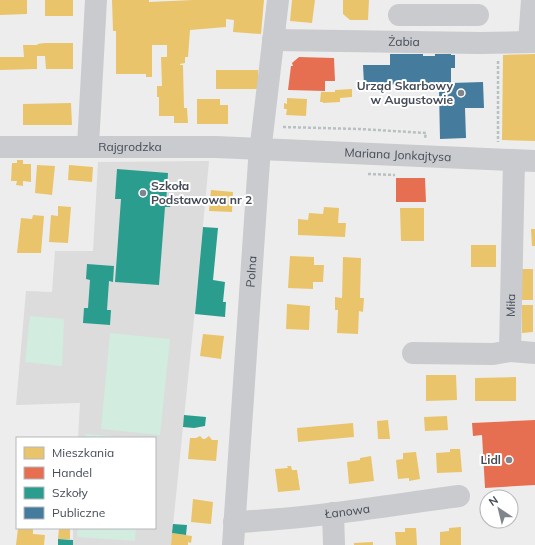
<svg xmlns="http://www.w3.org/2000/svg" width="535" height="545" viewBox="0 0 535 545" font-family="Mulish,sans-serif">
  <rect width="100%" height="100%" fill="#eeeded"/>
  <path fill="#dcdcdc" d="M209,161l-13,139 -25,245h-98v-17h82v-90h-77l2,-35 -64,2 10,-114 26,1 3,-41h38l5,-89z"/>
  <g fill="#d2ece0">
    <path d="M30,316l34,3 -2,47 -37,-4z"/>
    <path d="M110,333l60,6 -10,96 -59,-6z"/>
    <path d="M85,434l53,4h-53z"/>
    <path d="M78,528h58l-1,13 -58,-4z"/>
  </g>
  <g fill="#e9c46a">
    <path d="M0,0h27v14l-27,1z"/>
    <rect x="45" y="0" width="28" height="16"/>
    <path d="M112,0h37v2l44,-2h71l-3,34 -28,-2 1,-12 -8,-1v8l-36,3 -2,27h-3v6l-5,1v1h3l1,43h3l1,15h-14v-7h-15v-19h-2v-11h5l-1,-29h6v-12h-15v32h-6v-3h-30v-43h-3z"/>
    <path d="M292,0h23l-3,23 -22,-2z"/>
    <path d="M343,0h26l-1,20h-18l-7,-6z"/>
    <path d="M45,43h28v26h-27l-1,-13h-8v13l-37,1v-13h24l-1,-12h15l-1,-1z"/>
    <path d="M535,54v87l-33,-1 1,-85z"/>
    <rect x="216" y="70" width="42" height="19"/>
    <path d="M352,89v8l-12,1v4l-17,1v-1h-3l1,-10h14v-2z"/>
    <path d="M287,98l20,1 -1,17 -20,-1 1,-6h-3v-6l3,1z"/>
    <path d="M197,99h23v6h8v19h-31z"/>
    <path d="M71,103l1,22h-49v-21z"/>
    <path d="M17,160h6v4h8v18l-8,-1v5l-7,-1 1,-4h-6l1,-18h5z"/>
    <path d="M37,165l18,1 -3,29 -17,-2z"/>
    <path d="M69,165l24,2 -1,15 -24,-2z"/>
    <path d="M211,190l22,2 -1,20 -23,-1z"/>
    <path d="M58,206l13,1 -3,36 -19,-1 2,-27 7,1z"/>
    <path d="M324,207l15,1 -1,15h8l-1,14 -47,-2v-16l10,1 1,-7 14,1z"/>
    <path d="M400,208h24v33h-23z"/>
    <path d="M33,215l11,1 -3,37h-24l4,-35 11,1z"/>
    <path d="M531,229h4v17h-3z"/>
    <rect x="471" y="245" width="25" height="22"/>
    <path d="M290,256l24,1v8h10l-1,17h-10v7l-25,-1z"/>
    <path d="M343,257l18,1 -1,40h4l-1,14 -4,-1 -1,23 -21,-1 1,-23h-3v-13l7,1z"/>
    <rect x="522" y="269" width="11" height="31"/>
    <path d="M287,304l23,2 -1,24 -23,-1z"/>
    <path d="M522,305h11v27l-11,1z"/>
    <path d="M203,334l21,2 -3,23 -21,-3z"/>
    <path d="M426,375h30l1,25 -31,1z"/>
    <path d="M516,377v24h-41v-23z"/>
    <path d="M447,416l1,14 -23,1 -1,-14z"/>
    <path d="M388,420l2,19h-12l-1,-18z"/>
    <path d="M353,423l1,14 -56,5 -1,-14z"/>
    <path d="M200,436l3,3h2l4,-3 3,4h6l-2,21 -28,-2 2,-21h6z"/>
    <path d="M450,449h10l2,23 -25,1 -1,-20 14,-1z"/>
    <path d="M416,452l4,27 -11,2v-3l-11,1 -2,-19 7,-1v-6z"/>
    <path d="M371,456l3,25 -25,3 -2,-22 13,-2v-2z"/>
    <path d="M287,466h4l1,4h5l3,20 -22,2 -3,-23 13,-1z"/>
    <path d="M193,499l20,3 -2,22 -20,-2z"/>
    <path d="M461,527v18h-21v-13l9,-1v-3z"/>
    <path d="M18,528h15v6l12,1 -1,10h-28z"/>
    <path d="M59,528h11v11h-12z"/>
    <path d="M405,528h11l1,17h-21l-1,-13h10z"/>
    <path d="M172,533l20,3 -1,7 -3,-1v3h-17z"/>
    <path d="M373,542v3h-19v-2z"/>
  </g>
  <g fill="#e76f51">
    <path d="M299,57l35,1 1,23h-10v10l-37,-1 3,-24h2l-1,-3z"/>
    <path d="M396,178h29l1,24h-30z"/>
    <path d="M535,420v65l-50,3 -3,-53 -9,1 -1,-13z"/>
  </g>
  <g fill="#2a9d8f">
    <path d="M117,169l51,4 -2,31h5l-1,3h-5l-6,78 -44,-3 6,-83h-6z"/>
    <path d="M203,227l15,1 -5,52 12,2 -2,20h3l-1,15 -30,-3z"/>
    <path d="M87,264l27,2 -1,16 -4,-1 -2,29h4l-1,15 -27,-2 1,-15h4l2,-28 -4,-1z"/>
    <path d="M184,415l22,2 -1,9 -11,2 -11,-1z"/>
    <path d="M173,524l14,1 -1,10 -14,-2z"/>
    <path d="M58,539l15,1v5h-15z"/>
  </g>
  <path fill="#457b9d" d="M390,54h33v2h12v-2h16v1h4v13h-4v15l32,-1 1,26h-19l1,30 -26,1 -1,-50h-9v-5h-8l-58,1 -1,-20h27z"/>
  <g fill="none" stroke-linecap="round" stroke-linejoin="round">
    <g stroke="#b6c2c0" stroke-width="2.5" stroke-dasharray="3 2" stroke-linecap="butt">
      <path d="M498,61v81"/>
      <path d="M283,127l77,2 66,4 -1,5"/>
      <path d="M368,174l27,1"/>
    </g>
    <g stroke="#c9cbce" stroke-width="22">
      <path d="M399,15h79"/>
      <path id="s1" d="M273,40l207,3 55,-1"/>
      <path d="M529,42l3,-42"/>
      <path d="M88,146l8,-146"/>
      <path id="s2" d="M0,147h216l319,14"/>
      <path d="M510,351l25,2"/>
      <path id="s3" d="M413,353l80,1 17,-3 4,-190"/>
      <path d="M333,513l1,32"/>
      <path id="s4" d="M234,522c76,-3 151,-16 225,-26"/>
      <path id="s5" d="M233,545l26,-384 19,-161"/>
    </g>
  </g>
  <g fill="#80848c" stroke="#fff" stroke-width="1.5">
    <circle cx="461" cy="93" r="4"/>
    <circle cx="143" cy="193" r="4"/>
    <circle cx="509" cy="460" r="4"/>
  </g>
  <g text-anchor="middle" stroke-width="4" stroke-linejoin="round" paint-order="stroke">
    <g font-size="12" fill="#454c58" stroke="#fff">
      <text dy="4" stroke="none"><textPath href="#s1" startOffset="131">Żabia</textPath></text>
      <text dy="4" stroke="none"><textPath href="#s2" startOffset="130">Rajgrodzka</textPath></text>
      <text dy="4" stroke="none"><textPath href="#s2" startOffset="398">Mariana Jonkajtysa</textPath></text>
      <text dy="4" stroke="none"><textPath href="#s5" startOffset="274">Polna</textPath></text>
      <text dy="4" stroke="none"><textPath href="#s3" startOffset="143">Miła</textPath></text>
      <text dy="4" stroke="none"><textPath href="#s4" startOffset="114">Łanowa</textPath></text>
    </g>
    <g font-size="12" font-weight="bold" fill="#454c58" stroke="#fff" text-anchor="end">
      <text x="453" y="90">Urząd Skarbowy<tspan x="453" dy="14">w Augustowie</tspan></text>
      <text x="151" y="190" text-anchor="start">Szkoła<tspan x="151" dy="14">Podstawowa nr 2</tspan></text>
      <text x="501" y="464">Lidl</text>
    </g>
  </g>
  <rect x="16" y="437" width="140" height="92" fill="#ffffff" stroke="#b5b7bc"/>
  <rect x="24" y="447" width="20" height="12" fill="#e9c46a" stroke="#b5b7bc"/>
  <text x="52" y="457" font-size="12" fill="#454c58">Mieszkania</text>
  <rect x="24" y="467" width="20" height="12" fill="#e76f51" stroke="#b5b7bc"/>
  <text x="52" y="477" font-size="12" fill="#454c58">Handel</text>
  <rect x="24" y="487" width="20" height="12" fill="#2a9d8f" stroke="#b5b7bc"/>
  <text x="52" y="497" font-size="12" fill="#454c58">Szkoły</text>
  <rect x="24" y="507" width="20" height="12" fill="#457b9d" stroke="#b5b7bc"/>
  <text x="52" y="517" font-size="12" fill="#454c58">Publiczne</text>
  <g transform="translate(499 509) rotate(325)"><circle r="19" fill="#ffffff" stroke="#b5b7bc"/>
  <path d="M0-3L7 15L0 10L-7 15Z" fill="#80848c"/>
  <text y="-6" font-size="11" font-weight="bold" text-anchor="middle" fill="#454c58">N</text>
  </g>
</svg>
